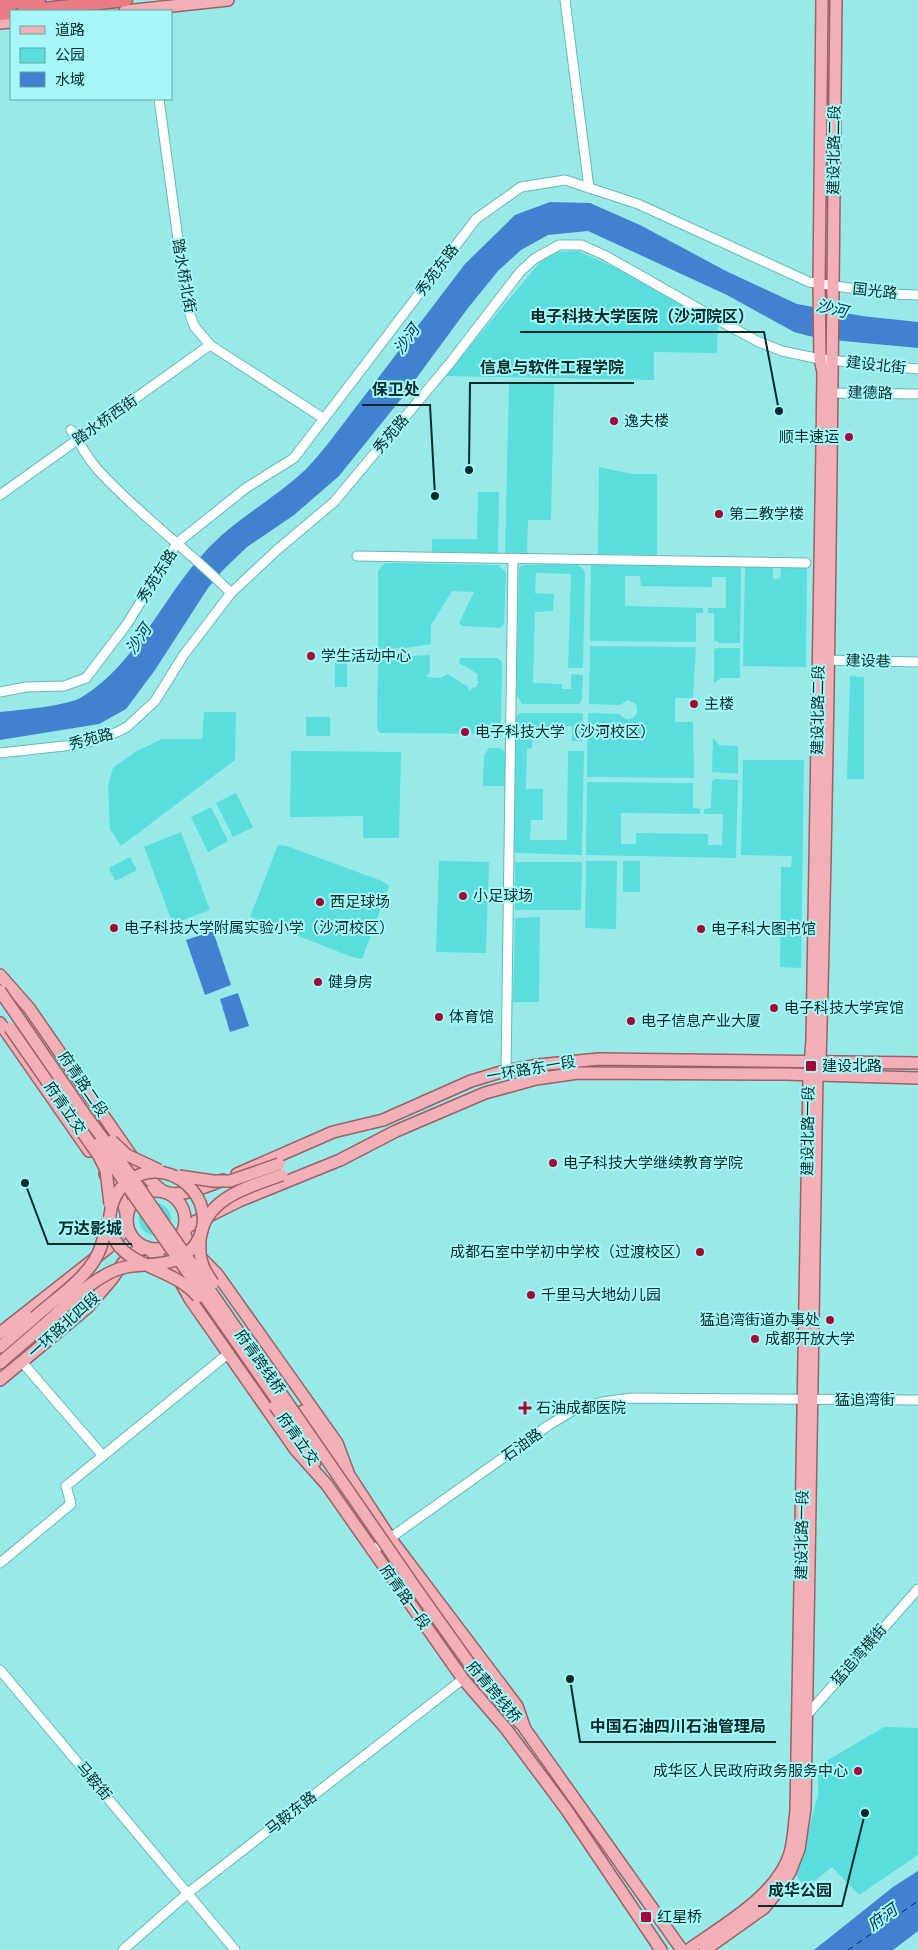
<svg xmlns="http://www.w3.org/2000/svg" width="918" height="1950" viewBox="0 0 918 1950" font-family="'IBM Plex Sans','Noto Sans SC',sans-serif">
  <rect width="100%" height="100%" fill="#98eae9"/>
  <g fill="#5adddd">
    <path d="M578,251l45,20 95,53 -1,29 -63,-1v28l-209,-4 95,-114 17,-10z"/>
    <path d="M509,383l45,1 -3,136h-23l-1,34 -22,-1z"/>
    <path d="M599,467l34,7h24v81l-59,-1z"/>
    <path d="M478,492h21l-1,61h-66v-14h45z"/>
    <path d="M385,563l113,2 8,7 -2,52 -4,4 -38,-2 -3,-3 15,-31 -22,-1 -21,34v19l-25,4 -28,1v-78z"/>
    <path d="M591,563l150,2 -1,78h-22v-2h-4v-28h-6v-5h18v-31h-14v10l-71,-1 -1,-10h-15v30l78,2v5h-7v29l-106,-1z"/>
    <path d="M577,564l7,6 1,4 -2,94h-15l3,-94 -35,-1 -1,20 19,1 -1,17 -18,1 -2,71 29,1v5h9v-15l12,1 -1,24 -3,5h-57l-6,-10 3,-127 6,-2z"/>
    <path d="M745,566l28,1v12l7,-1 1,-11h26l-1,100 -63,-1z"/>
    <path d="M590,646l106,1 -3,51h-18v24h18l1,56 -107,-1 1,-64 31,1c9,11 22,3 17,-10l-8,-4 -8,5 -31,-1z"/>
    <path d="M718,648h22v30h-19l-7,5v-34z"/>
    <path d="M430,655v18l-3,2v2l13,1 8,-4 20,13 1,4 4,-4 2,1 4,-6 -2,-1 1,-7 -19,-11 1,-5h38l4,4 -1,66 -6,6 -115,-1 -3,-4 1,-71z"/>
    <rect x="335" y="660" width="12" height="27"/>
    <path d="M850,676l14,1v102h-17z"/>
    <path d="M204,712h32l-1,48 -114,86 -11,-17 -2,-43 5,-18 22,-16 27,-13h40z"/>
    <path d="M524,713h55l4,1 -1,27h-10v-15h-10v4l-29,-1 -1,19 -5,1 -1,40h17v31h-12l-1,20h37l1,-89h16l-2,104 -66,-2 -4,-4 3,-130 3,-5z"/>
    <rect x="306" y="717" width="24" height="19"/>
    <path d="M713,738l6,7 19,1v28l-26,-2z"/>
    <path d="M489,748h11l6,4v34h-23l1,-31z"/>
    <path d="M291,751l110,1 -2,86h-36v-22l-73,1z"/>
    <path d="M743,760h61l-3,208 -21,-1 1,-100h10l1,-11 -51,-1z"/>
    <path d="M716,779l22,1 -2,78 -150,-3 1,-73 106,1v25l7,1v5l-79,-1v31h15v-11l72,1v11h14l1,-31h-19v-5l7,-1 1,-27z"/>
    <path d="M236,793l17,34 -20,10 -17,-34z"/>
    <path d="M211,807l17,34 -20,11 -17,-35z"/>
    <path d="M181,832l29,78 -37,14 -29,-77z"/>
    <path d="M278,845l9,1 95,35 7,5 -27,73 -10,-2 -102,-40z"/>
    <path d="M130,857l7,13 -22,11 -6,-13z"/>
    <path d="M439,861l50,1 -3,91 -50,-1z"/>
    <path d="M586,861h31l-1,68 -31,-1z"/>
    <rect x="623" y="861" width="17" height="31"/>
    <path d="M515,862h67l-1,48h-66z"/>
    <path d="M540,917l-1,85h-26l2,-84z"/>
    <circle cx="155" cy="1219" r="16"/>
    <path d="M884,1727l34,1v127l-59,40 -27,-28 -26,21 -12,-15 14,-42 10,-36v-29z"/>
  </g>
  <g fill="#4181cf">
    <path d="M550,202l40,1 50,22 86,46 71,33 65,12 56,6v26l-75,-7 -34,-5 -15,-4 -67,-37 -139,-64 -40,4 -27,15 -23,21 -30,37 -67,91 -62,77 -45,39 -47,32 -25,24 -14,17 -53,82 -29,39 -27,15 -99,16v-28c18,-2 68,-6 82,-15 54,-33 79,-97 121,-143 29,-33 70,-54 102,-84 9,-9 17,-19 25,-29l135,-177 50,-49z"/>
    <path d="M213,931l18,54 -26,10 -19,-55z"/>
    <path d="M238,993l11,33 -19,6 -10,-33z"/>
    <path d="M918,1871v60l-25,19h-79l79,-63z"/>
  </g>
  <g fill="none" stroke-linecap="round" stroke-linejoin="round">
    <path stroke="#002b5c" stroke-width="1" stroke-dasharray="6 5" stroke-linecap="butt" d="M848,1950l70,-49"/>
    <defs>
      <g id="minor">
        <path d="M565,0l24,188"/>
        <path d="M159,99l28,207 7,20 16,19 113,73"/>
        <path d="M826,393l92,1"/>
        <path d="M71,430c9,14 17,29 28,41 41,45 90,79 132,122"/>
        <path d="M0,495l210,-150"/>
        <path d="M357,556l449,7"/>
        <path d="M824,660l94,2"/>
        <path d="M0,692l26,-5 38,-1 22,-8 41,-54 50,-81 69,-55 48,-30 182,-239 45,-32 44,-7 73,24 171,78 80,12 29,1"/>
        <path d="M0,753l82,-9 33,-11 12,-6 28,-26 28,-45 48,-63 46,-43 57,-48 116,-139 70,-91 14,-13 25,-14h23l24,11 125,71 28,15 23,9 38,8 98,10"/>
        <path d="M506,1071l7,-512"/>
        <path d="M22,1362l81,94"/>
        <path d="M372,1551l177,-126 25,-15 28,-8 30,-4 286,2"/>
        <path d="M0,1563l71,-59 -5,-18 163,-133"/>
        <path d="M0,1670l235,280"/>
        <path d="M806,1716l112,-127"/>
        <path d="M123,1950l65,-57 275,-214"/>
      </g>
      <g id="major">
        <path d="M125,11l103,-11"/>
        <path d="M0,23l11,-1"/>
        <path d="M0,975l29,33 110,159c7,9 16,20 26,25 16,6 43,-6 58,-12"/>
        <path d="M0,1023l89,128"/>
        <path d="M237,1174l96,-42 50,-12 88,-39 30,-9 37,-7 61,-6 319,4"/>
        <circle cx="156" cy="1220" r="29"/>
        <path d="M0,1333l108,-85c4,-5 10,-10 14,-15 13,-20 -6,-43 -17,-59"/>
        <path d="M0,1347l35,-30"/>
        <path d="M0,1363l43,-37"/>
        <path d="M0,1380l88,-73 24,-28 11,-16 12,-11 11,-5 29,25 15,27 105,150 32,36 136,194 44,51 59,79 95,141"/>
        <path d="M303,1411l37,52"/>
        <path d="M287,1423l28,39"/>
        <path d="M486,1687l36,38"/>
        <path d="M682,1950l-157,-221 -8,-23 -127,-168 -41,-63 -12,-32 -120,-169 -29,-29 -4,-15 12,-9 17,-7 26,-13 101,-41 56,-29 89,-38 51,-14 42,-6 207,1 133,4"/>
        <path d="M688,1950c35,-25 89,-54 102,-97 4,-14 4,-28 6,-42l13,-736 3,-34 10,-595 1,-74 -3,-13 -1,-75 3,-284"/>
        <path d="M705,1950l59,-42 14,-17 12,-19 9,-23 6,-41 12,-733 3,-13c10,-354 12,-708 16,-1062"/>
      </g>
      <g id="highway">
        <path d="M0,4l39,-4"/>
        <path d="M24,11l102,-11"/>
        <path d="M0,14l11,-1"/>
      </g>
    </defs>
    <use href="#minor" stroke="#67b8b8" stroke-width="11"/>
    <use href="#major" stroke="#9a6066" stroke-width="14"/>
    <use href="#highway" stroke="#9a6066" stroke-width="15"/>
    <use href="#minor" stroke="#fff" stroke-width="9"/>
    <use href="#major" stroke="#f2b0b6" stroke-width="11"/>
    <use href="#highway" stroke="#ea7c86" stroke-width="12"/>
    <defs>
      <g id="major-bridge">
        <path d="M0,991l86,125 42,56 291,421 67,94"/>
        <path d="M10,1028l89,128 7,14 4,34"/>
        <path d="M112,1141l15,14 32,15"/>
        <path d="M98,1144l186,266"/>
        <path d="M179,1176l34,5h17l49,-17"/>
        <path d="M213,1283c-4,-6 -9,-13 -11,-20 -3,-8 -2,-15 -2,-23 4,-42 48,-53 82,-65"/>
        <path d="M35,1317c19,-17 46,-35 59,-56 8,-12 11,-28 14,-41"/>
        <path d="M43,1326c23,-20 53,-53 83,-59 26,-5 51,2 69,-22 31,-45 -31,-98 -71,-60 -8,7 -13,19 -14,30 -3,54 62,48 88,82"/>
        <path d="M275,1406l12,17"/>
      </g>
    </defs>
    <use href="#major-bridge" stroke="#9a6066" stroke-width="14" stroke-linecap="butt"/>
    <use href="#major-bridge" stroke="#f2b0b6" stroke-width="11"/>
  </g>
  <g fill="#a30535" stroke="#a5f8f7" stroke-width="2">
    <circle cx="614" cy="421" r="5"/>
    <circle cx="849" cy="437" r="5"/>
    <circle cx="719" cy="514" r="5"/>
    <circle cx="311" cy="656" r="5"/>
    <circle cx="694" cy="704" r="5"/>
    <circle cx="465" cy="732" r="5"/>
    <circle cx="463" cy="896" r="5"/>
    <circle cx="320" cy="902" r="5"/>
    <circle cx="114" cy="928" r="5"/>
    <circle cx="701" cy="929" r="5"/>
    <circle cx="318" cy="982" r="5"/>
    <circle cx="774" cy="1008" r="5"/>
    <circle cx="439" cy="1017" r="5"/>
    <circle cx="631" cy="1021" r="5"/>
    <rect x="805" y="1060" width="12" height="12" rx="2.5"/>
    <circle cx="553" cy="1163" r="5"/>
    <circle cx="700" cy="1252" r="5"/>
    <circle cx="531" cy="1295" r="5"/>
    <circle cx="830" cy="1320" r="5"/>
    <circle cx="755" cy="1339" r="5"/>
    <path d="M522.5 1400.5h5v5h5v5h-5v5h-5v-5h-5v-5h5z"/>
    <circle cx="858" cy="1771" r="5"/>
    <rect x="640" y="1911" width="12" height="12" rx="2.5"/>
  </g>
  <g text-anchor="middle" stroke-width="4" stroke-linejoin="round" paint-order="stroke">
    <g font-size="15" fill="#062b2b" stroke="#a5f8f7">
      <text transform="translate(834 150) rotate(-89)" y="5">建设北路二段</text>
      <text transform="translate(437 270) rotate(-53)" y="5">秀苑东路</text>
      <text transform="translate(184 276) rotate(80)" y="5">踏水桥北街</text>
      <text transform="translate(875 291) rotate(6)" y="5">国光路</text>
      <text transform="translate(876 365) rotate(6)" y="5">建设北街</text>
      <text transform="translate(870 393) rotate(1)" y="5">建德路</text>
      <text transform="translate(105 420) rotate(-35)" y="5">踏水桥西街</text>
      <text transform="translate(391 434) rotate(-50)" y="5">秀苑路</text>
      <text transform="translate(157 576) rotate(-58)" y="5">秀苑东路</text>
      <text transform="translate(868 661) rotate(1)" y="5">建设巷</text>
      <text transform="translate(818 710) rotate(-89)" y="5">建设北路二段</text>
      <text transform="translate(91 739) rotate(-15)" y="5">秀苑路</text>
      <text transform="translate(531 1069) rotate(-10)" y="5">一环路东一段</text>
      <text transform="translate(83 1084) rotate(56)" y="5">府青路二段</text>
      <text transform="translate(65 1108) rotate(55)" y="5">府青立交</text>
      <text transform="translate(808 1131) rotate(-89)" y="5">建设北路一段</text>
      <text transform="translate(64 1325) rotate(-42)" y="5">一环路北四段</text>
      <text transform="translate(260 1362) rotate(55)" y="5">府青跨线桥</text>
      <text x="865" y="1405">猛追湾街</text>
      <text transform="translate(298 1439) rotate(55)" y="5">府青立交</text>
      <text transform="translate(522 1445) rotate(-35)" y="5">石油路</text>
      <text transform="translate(802 1535) rotate(-89)" y="5">建设北路一段</text>
      <text transform="translate(405 1597) rotate(55)" y="5">府青路一段</text>
      <text transform="translate(859 1655) rotate(-49)" y="5">猛追湾横街</text>
      <text transform="translate(494 1692) rotate(50)" y="5">府青跨线桥</text>
      <text transform="translate(94 1781) rotate(50)" y="5">马鞍街</text>
      <text transform="translate(291 1813) rotate(-38)" y="5">马鞍东路</text>
    </g>
    <g font-size="15" fill="#062b2b" stroke="#a5f8f7" text-anchor="start">
      <text x="624" y="426">逸夫楼</text>
      <text x="839" y="442" text-anchor="end">顺丰速运</text>
      <text x="729" y="519">第二教学楼</text>
      <text x="321" y="661">学生活动中心</text>
      <text x="704" y="709">主楼</text>
      <text x="475" y="737">电子科技大学（沙河校区）</text>
      <text x="473" y="901">小足球场</text>
      <text x="330" y="907">西足球场</text>
      <text x="124" y="933">电子科技大学附属实验小学（沙河校区）</text>
      <text x="711" y="934">电子科大图书馆</text>
      <text x="328" y="987">健身房</text>
      <text x="784" y="1013">电子科技大学宾馆</text>
      <text x="449" y="1022">体育馆</text>
      <text x="641" y="1026">电子信息产业大厦</text>
      <text x="822" y="1071">建设北路</text>
      <text x="563" y="1168">电子科技大学继续教育学院</text>
      <text x="690" y="1257" text-anchor="end">成都石室中学初中学校（过渡校区）</text>
      <text x="541" y="1300">千里马大地幼儿园</text>
      <text x="820" y="1325" text-anchor="end">猛追湾街道办事处</text>
      <text x="765" y="1344">成都开放大学</text>
      <text x="536" y="1413">石油成都医院</text>
      <text x="848" y="1776" text-anchor="end">成华区人民政府政务服务中心</text>
      <text x="657" y="1922">红星桥</text>
    </g>
    <g font-size="16" font-style="italic" fill="#002b5c" stroke="#a5f8f7">
      <text transform="translate(832 308) rotate(14)" y="6">沙河</text>
      <text transform="translate(406 339) rotate(-54)" y="6">沙河</text>
      <text transform="translate(138 639) rotate(-56)" y="6">沙河</text>
      <text transform="translate(882 1917) rotate(-36)" y="6">府河</text>
    </g>
  </g>
  <path fill="none" stroke="#062b2b" stroke-width="2" d="M779 411L764 332H520M469 470L470 383H634M435 496L430 405H362M25 1183L48 1244H132M570 1679L580 1742H776M865 1813L842 1906H758"/>
  <g fill="#062b2b" stroke="#a5f8f7" stroke-width="2">
    <circle cx="779" cy="411" r="5"/>
    <circle cx="469" cy="470" r="5"/>
    <circle cx="435" cy="496" r="5"/>
    <circle cx="25" cy="1183" r="5"/>
    <circle cx="570" cy="1679" r="5"/>
    <circle cx="865" cy="1813" r="5"/>
  </g>
  <g font-size="16" text-anchor="middle" font-weight="bold" fill="#062b2b" stroke="#a5f8f7" stroke-width="4" stroke-linejoin="round" paint-order="stroke">
    <text x="642" y="322">电子科技大学医院（沙河院区）</text>
    <text x="552" y="373">信息与软件工程学院</text>
    <text x="396" y="395">保卫处</text>
    <text x="90" y="1234">万达影城</text>
    <text x="678" y="1732">中国石油四川石油管理局</text>
    <text x="800" y="1896">成华公园</text>
  </g>
  <rect x="10" y="10" width="162" height="90" fill="#a5f8f7" stroke="#65a6a5"/>
  <rect x="20" y="26" width="25" height="8" fill="#f2b0b6" stroke="#65a6a5"/>
  <text x="55" y="35" font-size="15" fill="#062b2b">道路</text>
  <rect x="20" y="48" width="25" height="15" fill="#5adddd" stroke="#65a6a5"/>
  <text x="55" y="60" font-size="15" fill="#062b2b">公园</text>
  <rect x="20" y="72" width="25" height="15" fill="#4181cf" stroke="#65a6a5"/>
  <text x="55" y="85" font-size="15" fill="#062b2b">水域</text>
</svg>
